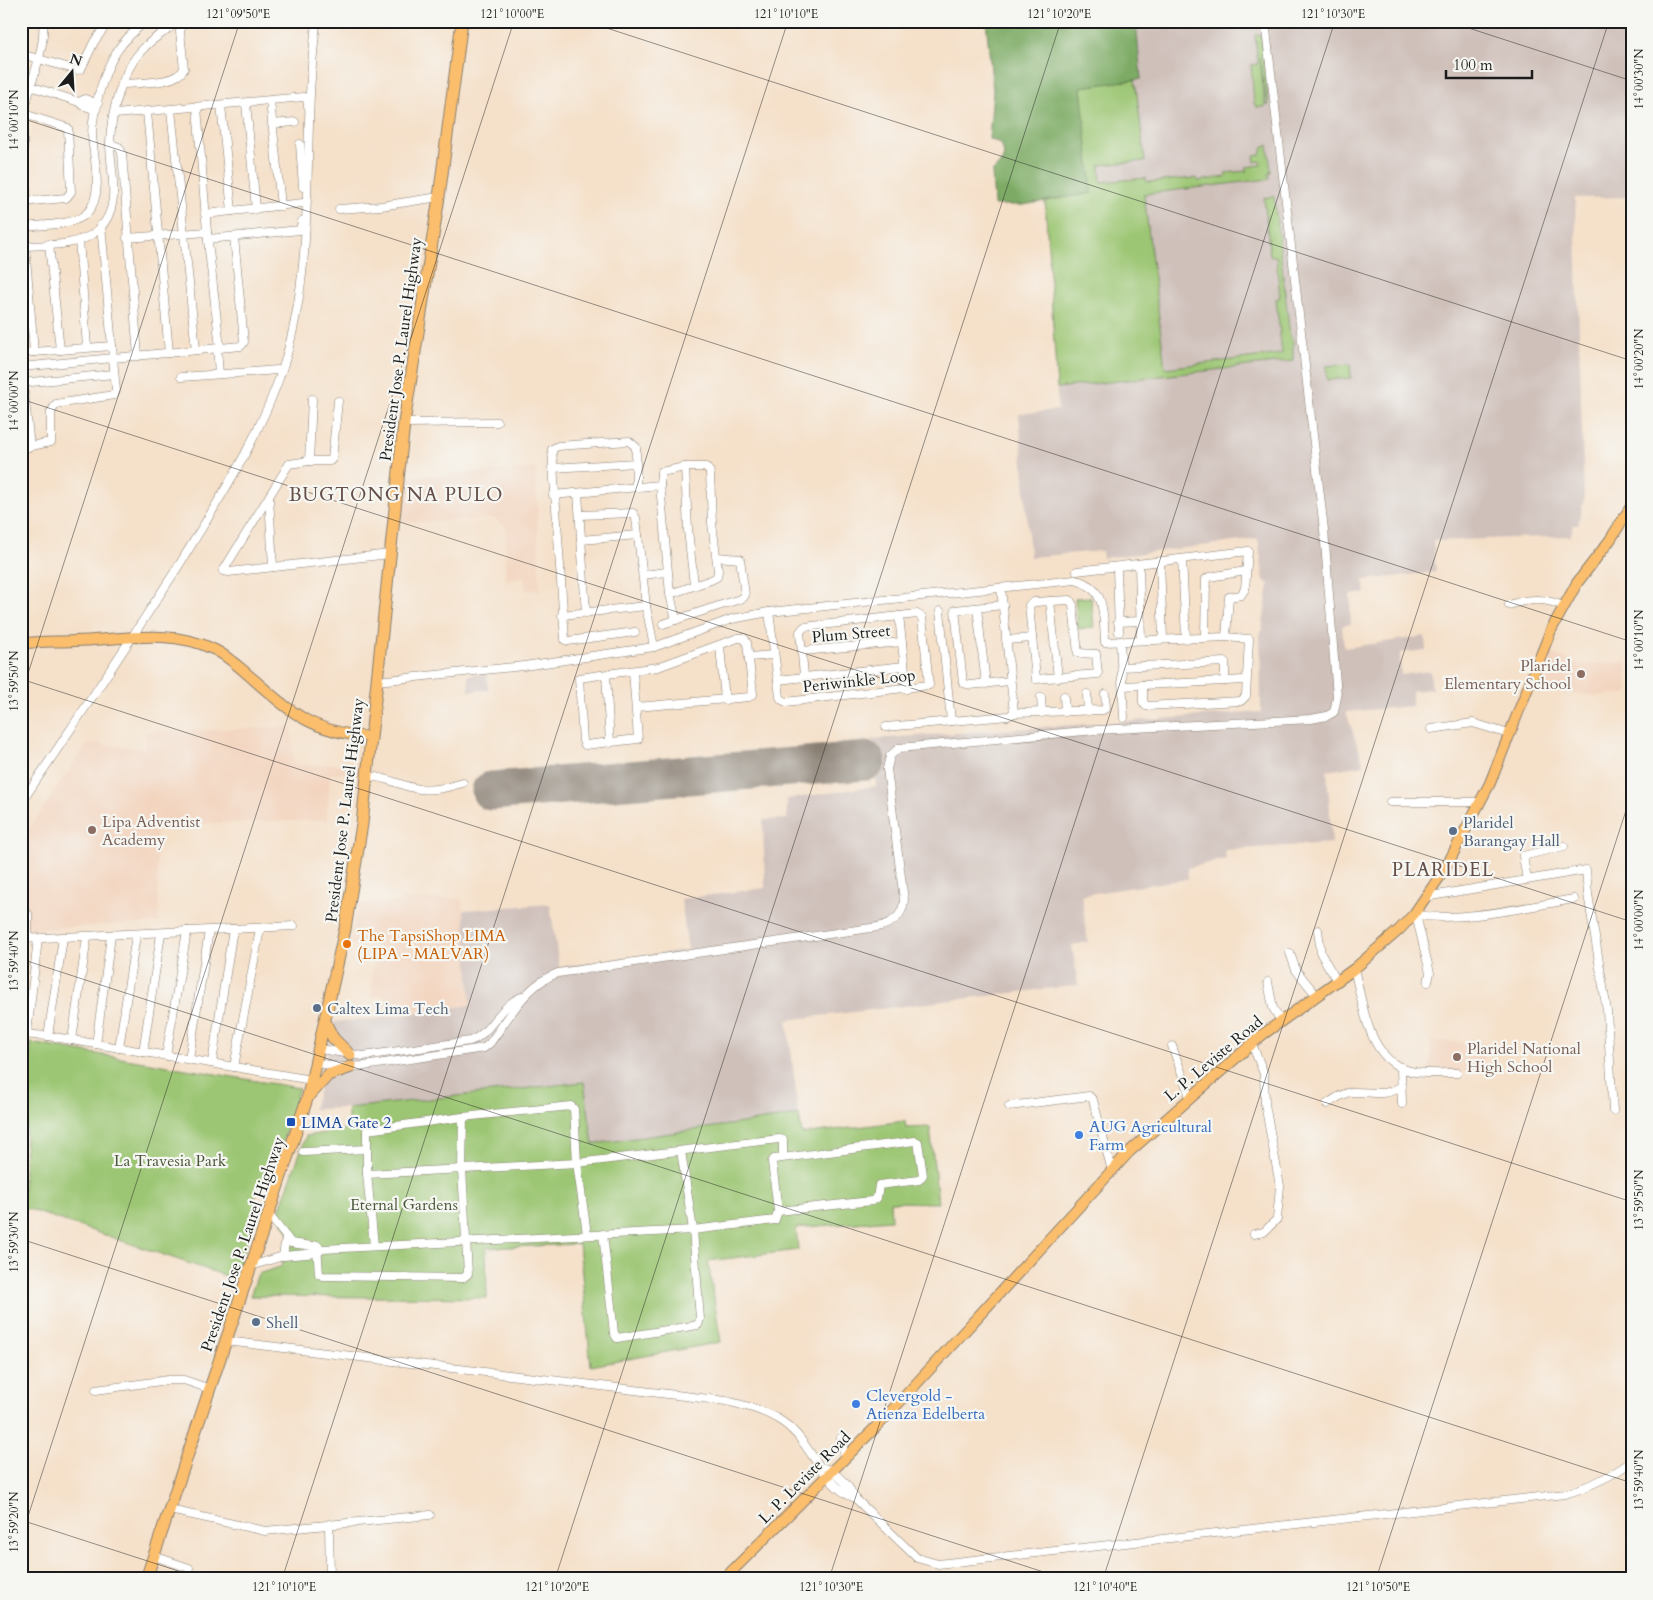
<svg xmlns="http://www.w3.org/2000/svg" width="1653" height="1600" viewBox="0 0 1653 1600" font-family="Cardo,serif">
  <rect width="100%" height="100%" fill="#f6f6f2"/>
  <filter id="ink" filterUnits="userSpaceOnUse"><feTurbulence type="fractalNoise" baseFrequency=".02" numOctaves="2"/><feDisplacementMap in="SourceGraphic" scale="10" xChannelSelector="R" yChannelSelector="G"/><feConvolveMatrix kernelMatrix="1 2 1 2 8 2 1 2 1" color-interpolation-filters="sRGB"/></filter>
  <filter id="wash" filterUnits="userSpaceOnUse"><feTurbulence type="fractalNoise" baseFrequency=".0096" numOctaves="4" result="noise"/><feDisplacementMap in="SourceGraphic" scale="20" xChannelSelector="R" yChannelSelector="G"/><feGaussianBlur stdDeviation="1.12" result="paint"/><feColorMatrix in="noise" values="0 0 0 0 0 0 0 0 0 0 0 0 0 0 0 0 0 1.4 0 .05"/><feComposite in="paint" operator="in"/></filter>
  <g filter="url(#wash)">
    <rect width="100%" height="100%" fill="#f5e0c9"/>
    <g fill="#f3d4be">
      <path d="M536,468l4,122h-14l-2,-13 -19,3 1,-53 -12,-9 -92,5 3,-45z"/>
      <path d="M1543,650l38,15 46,-3 1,31 -34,3 -36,-4 -28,-9z"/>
      <path d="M292,727l2,38 65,-1v9l-29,1 -3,46 -171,5 3,98 -132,6 -3,-93 64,-93 57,6 1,-17z"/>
      <path d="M461,898l3,12 7,95 -88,13 1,-22 -13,1 1,-25 6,-28h-27l6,-39 42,-3 1,-2z"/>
      <path d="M1431,1041l54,2 -1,30 -54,-2z"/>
    </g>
    <g fill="#cfc0ba">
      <path d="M1136,21h496v176l-57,1 9,301 -6,26h-4l-4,11 -137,5 3,31 -73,8 3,13 -16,2 1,29 -9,2 2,22 81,-12 1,14 -26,3 1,22 29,-4 2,18 -20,2v15l-66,6 18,53 -37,6 5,72 -107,7 1,9 -39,9 1,11 -107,16 7,47 -16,3 6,40 -291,35 12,95 -207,29 -8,-62 -236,26 -35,1 10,-32 10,-55 50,-4 88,-13 -7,-95 86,-6 9,63 129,-17 -7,-51 84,-11 -2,-68 24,-1v-20l89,-13 -4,-47 389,-27 -1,-80 2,-2 7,-46 -5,-3 -6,-42 -155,19 -1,-7 -72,6 -11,-143 39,-4 -13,-210 47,-7 -12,-106 61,-8z"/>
      <path d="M487,673l1,17 -19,1 -1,-16z"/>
    </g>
    <g fill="#9cc673" stroke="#5c7148">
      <path d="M1259,34l2,3 8,68 -2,1 -7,-49 5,50h-9l-2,-4 -3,-38 7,-1 -3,-29z"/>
      <path d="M1135,79l10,82 -45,4 1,17 45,-4 1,4 50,-4 1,3 28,-4v-4l21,-2 -1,-4 15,-2 -1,-4 -5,1 -1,-6 7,-1 2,-9 5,-1 3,27 -2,1v6l-125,15 21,174 117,-14 -6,-55 4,-2 -4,-41h-6l-6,-58 10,-2 16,140 3,6v19l-236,27 -12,-188 47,-7 -12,-106z"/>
      <path d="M1350,364l1,14 -24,2 -1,-14z"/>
      <path d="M1091,597l3,30 -16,2 -3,-31z"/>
      <path d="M31,1043l268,45 -17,57h-4l-13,41 -6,-1 -5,16 5,2 -24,76 -213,-72z"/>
      <path d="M584,1082l9,62 206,-29 3,19 103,-13 1,7 24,-1 8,76 -48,-1 1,18 -95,8 2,22 -90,11 13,81 -130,24 -12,-122 -93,4 1,50 -237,-2 8,-22 24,-8 9,-29 -13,-23 28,-78 42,-7v-21z"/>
    </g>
    <path fill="#7dab65" stroke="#4c6440" d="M986,21h150l5,58 -60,8 11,106 -69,12h-29l-2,-33c10,-10 16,-15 8,-29l-11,-4 4,-48z"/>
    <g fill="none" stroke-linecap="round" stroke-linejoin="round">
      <path stroke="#887e72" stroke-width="39" d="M491,791l375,-30"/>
    </g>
  </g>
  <g filter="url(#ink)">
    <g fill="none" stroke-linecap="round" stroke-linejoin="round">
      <defs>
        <g id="minor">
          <path d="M21,54l56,16 4,-1 13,-27 15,-21"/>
          <path d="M21,83l58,19 3,3 14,5"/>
          <path d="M123,84c17,-2 52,1 61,-15l-4,-37 2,-11"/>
          <path d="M270,101l11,105"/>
          <path d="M79,102l6,-3 13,5"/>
          <path d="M246,103l10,106"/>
          <path d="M221,105l11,106"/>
          <path d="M197,107l10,125 13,116"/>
          <path d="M171,110l25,240"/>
          <path d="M147,112l22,241"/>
          <path d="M21,113l47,15 3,64 -5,6 -45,4"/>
          <path d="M115,114l189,-17 3,2 1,7"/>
          <path d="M272,124l23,-2"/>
          <path d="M110,144l9,3 3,6 16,203"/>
          <path d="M300,144l3,43"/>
          <path d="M27,201c-3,-29 -6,-59 -2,-89 4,-31 21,-60 18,-91"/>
          <path d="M339,209l42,-3 58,-9"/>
          <path d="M205,214l98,-11"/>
          <path d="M101,225l11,121"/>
          <path d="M21,227c18,-2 54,-1 66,-14 18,-18 6,-56 5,-78 0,-23 12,-65 25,-84 8,-12 18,-21 29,-30"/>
          <path d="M127,238l80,-6"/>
          <path d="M208,239l92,-9 2,-9"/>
          <path d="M79,240l8,107"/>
          <path d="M49,244l11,106"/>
          <path d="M21,246c23,-1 59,1 77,-16 25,-23 12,-58 12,-87 1,-30 12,-74 34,-95 8,-9 18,-14 27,-21"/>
          <path d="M25,246l9,106"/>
          <path d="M217,348l2,26"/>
          <path d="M21,353l91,-7 1,12 -92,9"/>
          <path d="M181,377l97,-7"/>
          <path d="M23,382l7,65"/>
          <path d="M21,383l93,-9"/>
          <path d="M338,401l-6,58 -2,2h-21l-20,3 -66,107 6,1 161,-18"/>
          <path d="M404,423l93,-1"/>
          <path d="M21,448l30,-6v-30l5,-8 58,-9 2,-4 -3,-33 128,-12 3,-4 -10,-105"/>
          <path d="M309,461l3,-62"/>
          <path d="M685,467h21l4,5 2,51 6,48 -1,6 -6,3 -41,14 -10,-109 1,-13z"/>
          <path d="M685,467l3,63 6,55"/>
          <path d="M552,468l84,-5"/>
          <path d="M578,493l8,120"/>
          <path d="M553,495l107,-10"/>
          <path d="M269,498l4,69"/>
          <path d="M580,515l53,-2 3,5 10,88 8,41"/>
          <path d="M581,540l57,-5"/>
          <path d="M1182,559l4,79"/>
          <path d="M1160,562l3,77"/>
          <path d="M1139,564l2,76"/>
          <path d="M1117,567l2,65"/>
          <path d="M1077,571l171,-20 -3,38 -4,6 -12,2 -3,40"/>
          <path d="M644,575l22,-3"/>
          <path d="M1001,588l13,125 89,-3 3,-2 -1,-14"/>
          <path d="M670,594l6,26"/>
          <path d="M1070,600l3,5 5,48 18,1 2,20 -62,5 -7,-74 5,-3z"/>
          <path d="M1050,601l8,77"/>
          <path d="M1003,605l-48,5 8,73 7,2 40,-4"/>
          <path d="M1509,605c17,-6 38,-8 55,2"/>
          <path d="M977,608l9,76"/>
          <path d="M940,611l11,110"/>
          <path d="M769,612l11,85 2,3 4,2 143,-17 -7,-68 -5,-3 -113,13 -4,5 4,44"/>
          <path d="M562,615l84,-9"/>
          <path d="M899,616l8,73"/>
          <path d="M1118,622l23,-1"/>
          <path d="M663,624l80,-26 2,-3 -5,-36 -23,-2"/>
          <path d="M635,632l-67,9 -3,-1 -13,-191 6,-3 71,-5 7,6v39"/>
          <path d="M1205,637l1,-58 3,-2 37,-6"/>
          <path d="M1006,640l26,-2"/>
          <path d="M1120,641l4,77"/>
          <path d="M720,646l5,54"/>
          <path d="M802,651l100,-9"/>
          <path d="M750,657l23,-2"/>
          <path d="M1122,667l103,-5v19"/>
          <path d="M633,671l5,68 -53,6 -2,-4 -4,-63 79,-11 80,-29h6l3,5 6,51 -4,3 -112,10"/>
          <path d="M606,675l4,68"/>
          <path d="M778,680l126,-14"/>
          <path d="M377,681l147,-15 130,-19 78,-28 37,-7 306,-32c32,7 28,35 30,62l121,-5 23,2 -3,57 -5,5 -95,5 -3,-4v-17"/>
          <path d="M1123,686l122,-6"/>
          <path d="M1087,694l1,17"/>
          <path d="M1064,696l1,16"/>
          <path d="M1041,697l1,16"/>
          <path d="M886,727l122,-11 6,-3"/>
          <path d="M1431,729l42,-6 36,11"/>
          <path d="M367,776c19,0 35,11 53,13 15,2 29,-2 43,-6"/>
          <path d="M1390,802h90"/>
          <path d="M21,803c54,-80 108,-160 160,-241 39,-64 80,-126 103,-198 27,-87 22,-180 26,-270 1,-24 4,-48 6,-73"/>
          <path d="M1527,880l-4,-24 41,-10"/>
          <path d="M1425,897l161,-27 2,24 19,117 6,100"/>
          <path d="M21,912l7,2v24"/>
          <path d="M1414,914c41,10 116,-8 160,-15"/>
          <path d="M1416,915l14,58 -2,9"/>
          <path d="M1318,930l3,24 16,27"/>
          <path d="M21,939l273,-13"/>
          <path d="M1290,953l6,17 21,26"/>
          <path d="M1354,969c10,36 13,95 61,103 13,2 28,1 42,1"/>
          <path d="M1268,982l5,26 8,13"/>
          <path d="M21,1034l27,2 264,44"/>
          <path d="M27,1034l11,-95"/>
          <path d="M48,1036l15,-98"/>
          <path d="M72,1040l15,-103"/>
          <path d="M96,1044l15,-108"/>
          <path d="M1252,1044l12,30 1,30 15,82 -3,33 -13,13 -10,2"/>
          <path d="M1172,1046l18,51"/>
          <path d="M119,1048l17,-113"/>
          <path d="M320,1049l43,7 107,-15c21,-7 28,-36 54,-45"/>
          <path d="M143,1052l18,-118"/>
          <path d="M166,1056l21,-125"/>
          <path d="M189,1059l20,-128"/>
          <path d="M212,1063l21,-134"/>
          <path d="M317,1063l24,4 23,-1 120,-18 6,-5c19,-25 36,-59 68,-70l320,-46c15,-4 25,-11 26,-27l-17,-131 3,-13 9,-8 197,-18 215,-11 16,-3 7,-4 3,-15 -13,-167 -59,-509"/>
          <path d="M234,1067l26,-138"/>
          <path d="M1401,1067l1,37"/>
          <path d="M1327,1104c8,-5 15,-11 25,-12 21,-1 31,6 50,-6"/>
          <path d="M1009,1106l80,-10 4,4 19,71"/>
          <path d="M303,1152l64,-3"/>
          <path d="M367,1174l210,-11 202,-24 4,1v16"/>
          <path d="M269,1215l22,28 28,4"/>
          <path d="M603,1234l11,99 3,5 81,-13 2,-6 -7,-89 -12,-79"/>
          <path d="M317,1245l2,29 4,2 140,2 5,-4 -6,-105 1,-52"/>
          <path d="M374,1246l-7,-72v-44l96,-13 108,-11 3,3 3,54 10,71"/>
          <path d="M283,1256l3,-19"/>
          <path d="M251,1266l32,-10 34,-3 6,-4 370,-19 82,-10 3,-9 -6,-49 2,-3 141,-18 3,1 5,33 -4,5 -40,5 -2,13 -5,3 -94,10"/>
          <path d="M226,1341l500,60c20,5 40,9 58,22 28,20 37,62 71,75"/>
          <path d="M96,1390l72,-10h16l26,9"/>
          <path d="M841,1438l4,19"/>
          <path d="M821,1467l10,3 16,15 8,13 62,60 21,6 627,-70c26,-8 46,-17 67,-33"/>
          <path d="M170,1510l95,21 165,-16"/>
          <path d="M329,1524l1,55"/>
          <path d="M154,1556l35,12"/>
        </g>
        <g id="major">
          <path d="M21,644c18,-3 35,-2 53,-3 45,-1 96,-13 139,8 14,6 27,19 39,29 42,37 61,54 119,59"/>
          <path d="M724,1579l159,-159 246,-268 133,-117 92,-66 45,-39 15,-16 31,-45 45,-86 61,-153 26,-47 33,-43 22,-35"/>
        </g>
        <g id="highway">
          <path d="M326,1024l7,14 17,17"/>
          <path d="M310,1095l18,-20 23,-8"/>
          <path d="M146,1579l162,-483 37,-167 17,-105 42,-401 35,-226 23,-176"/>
        </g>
      </defs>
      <use href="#minor" stroke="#887e72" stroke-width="9"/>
      <use href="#major" stroke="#887e72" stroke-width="12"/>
      <use href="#highway" stroke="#887e72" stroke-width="13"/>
      <use href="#minor" stroke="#fff" stroke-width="8"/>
      <use href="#major" stroke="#fabe6d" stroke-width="10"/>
      <use href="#highway" stroke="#fabe6d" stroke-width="11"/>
    </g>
  </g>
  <path fill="none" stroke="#1c1c1c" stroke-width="1" stroke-opacity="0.45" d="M585,21l1047,340M1447,21l185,60M21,118l1611,524M21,399l1611,523M21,679l1611,523M21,695l219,-674M21,959l1611,524M21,1239l1044,340M21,1520l182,59M21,1538l493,-1517M282,1579l506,-1558M555,1579l506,-1558M829,1579l506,-1558M1103,1579l506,-1558M1376,1579l256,-787"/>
  <g fill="#8d6e63" stroke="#f6f6f2" stroke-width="2">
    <circle cx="1581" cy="674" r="5"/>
    <circle cx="92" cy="830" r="5"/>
    <circle cx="1457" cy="1057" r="5"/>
  </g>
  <g fill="#5c6f8a" stroke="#f6f6f2" stroke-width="2">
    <circle cx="1453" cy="831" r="5"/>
    <circle cx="317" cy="1008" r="5"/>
    <circle cx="256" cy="1322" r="5"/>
  </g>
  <circle fill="#e8710a" stroke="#f6f6f2" stroke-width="2" cx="347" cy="944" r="5"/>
  <rect fill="#1a4fb4" stroke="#f6f6f2" stroke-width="2" x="286" y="1117" width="10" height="10" rx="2.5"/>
  <g fill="#3f7fe0" stroke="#f6f6f2" stroke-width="2">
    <circle cx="1079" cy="1135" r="5"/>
    <circle cx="856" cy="1404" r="5"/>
  </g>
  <g text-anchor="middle" stroke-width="4.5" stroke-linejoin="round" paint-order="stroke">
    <g font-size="16" fill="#1c1c1c" stroke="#f6f6f2">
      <text transform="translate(400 349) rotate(-82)" y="6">President Jose P. Laurel Highway</text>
      <text transform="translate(851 633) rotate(-5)" y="6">Plum Street</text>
      <text transform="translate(859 680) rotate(-6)" y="6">Periwinkle Loop</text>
      <text transform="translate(344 810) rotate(-83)" y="6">President Jose P. Laurel Highway</text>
      <text transform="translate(1213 1058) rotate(-40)" y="6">L. P. Leviste Road</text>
      <text transform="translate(242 1244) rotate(-71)" y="6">President Jose P. Laurel Highway</text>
      <text transform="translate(804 1477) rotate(-45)" y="6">L. P. Leviste Road</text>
    </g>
    <g font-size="16" fill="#785e54" stroke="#f6f6f2" text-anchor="start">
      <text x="1571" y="671" text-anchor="end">Plaridel<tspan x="1571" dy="18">Elementary School</tspan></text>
      <text x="102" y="827">Lipa Adventist<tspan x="102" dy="18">Academy</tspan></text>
      <text x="1467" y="1054">Plaridel National<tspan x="1467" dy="18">High School</tspan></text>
    </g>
    <g font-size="16" fill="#4e5e75" stroke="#f6f6f2" text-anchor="start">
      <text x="1463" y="828">Plaridel<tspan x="1463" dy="18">Barangay Hall</tspan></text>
      <text x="327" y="1014">Caltex Lima Tech</text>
      <text x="266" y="1328">Shell</text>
    </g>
    <g font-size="16" fill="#c56008" stroke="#f6f6f2" text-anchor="start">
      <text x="357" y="941">The TapsiShop LIMA<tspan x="357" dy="18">(LIPA - MALVAR)</tspan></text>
    </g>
    <g font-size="16" fill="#164399" stroke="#f6f6f2" text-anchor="start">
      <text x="301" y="1128">LIMA Gate 2</text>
    </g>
    <g font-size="16" fill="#366cbe" stroke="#f6f6f2" text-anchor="start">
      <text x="1089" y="1132">AUG Agricultural<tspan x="1089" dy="18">Farm</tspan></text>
      <text x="866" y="1401">Clevergold -<tspan x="866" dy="18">Atienza Edelberta</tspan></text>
    </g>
    <g font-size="16" fill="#49583a" stroke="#f6f6f2">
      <text x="170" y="1166">La Travesia Park</text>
      <text x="404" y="1210">Eternal Gardens</text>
    </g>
    <g font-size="19" letter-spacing="1" fill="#644e47" stroke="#f6f6f2">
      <text x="396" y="501">BUGTONG NA PULO</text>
      <text x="1443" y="876">PLARIDEL</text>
    </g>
  </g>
  <rect width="1653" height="1600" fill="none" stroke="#f6f6f2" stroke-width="55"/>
  <g transform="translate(72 72) rotate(18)" stroke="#f6f6f2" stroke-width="4" paint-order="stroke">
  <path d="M0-4L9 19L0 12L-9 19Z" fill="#1c1c1c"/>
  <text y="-8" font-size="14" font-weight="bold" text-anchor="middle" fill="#1c1c1c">N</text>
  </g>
  <path d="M1446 70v8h86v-8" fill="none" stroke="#1c1c1c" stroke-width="2.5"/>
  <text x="1453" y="70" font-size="15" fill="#1c1c1c" stroke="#f6f6f2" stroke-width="4" paint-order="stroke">100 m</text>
  <rect x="28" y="28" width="1598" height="1544" fill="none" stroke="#1c1c1c" stroke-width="2"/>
  <g font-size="12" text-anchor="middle" fill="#1c1c1c">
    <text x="238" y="18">121°09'50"E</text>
    <text x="512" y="18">121°10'00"E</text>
    <text x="786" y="18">121°10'10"E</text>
    <text x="1059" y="18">121°10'20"E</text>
    <text x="1333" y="18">121°10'30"E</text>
    <text transform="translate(1639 79) rotate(-90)" y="4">14°00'30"N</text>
    <text transform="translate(14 120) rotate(-90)" y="4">14°00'10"N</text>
    <text transform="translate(1639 359) rotate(-90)" y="4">14°00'20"N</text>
    <text transform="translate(14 401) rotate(-90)" y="4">14°00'00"N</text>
    <text transform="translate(1639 640) rotate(-90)" y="4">14°00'10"N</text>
    <text transform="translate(14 681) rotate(-90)" y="4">13°59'50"N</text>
    <text transform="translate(1639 920) rotate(-90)" y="4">14°00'00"N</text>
    <text transform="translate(14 961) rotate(-90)" y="4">13°59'40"N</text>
    <text transform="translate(1639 1200) rotate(-90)" y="4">13°59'50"N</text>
    <text transform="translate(14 1242) rotate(-90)" y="4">13°59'30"N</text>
    <text transform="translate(1639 1480) rotate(-90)" y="4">13°59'40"N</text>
    <text transform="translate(14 1522) rotate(-90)" y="4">13°59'20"N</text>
    <text x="284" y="1591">121°10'10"E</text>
    <text x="557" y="1591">121°10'20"E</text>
    <text x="831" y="1591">121°10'30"E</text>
    <text x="1105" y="1591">121°10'40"E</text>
    <text x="1378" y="1591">121°10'50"E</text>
  </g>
</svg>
